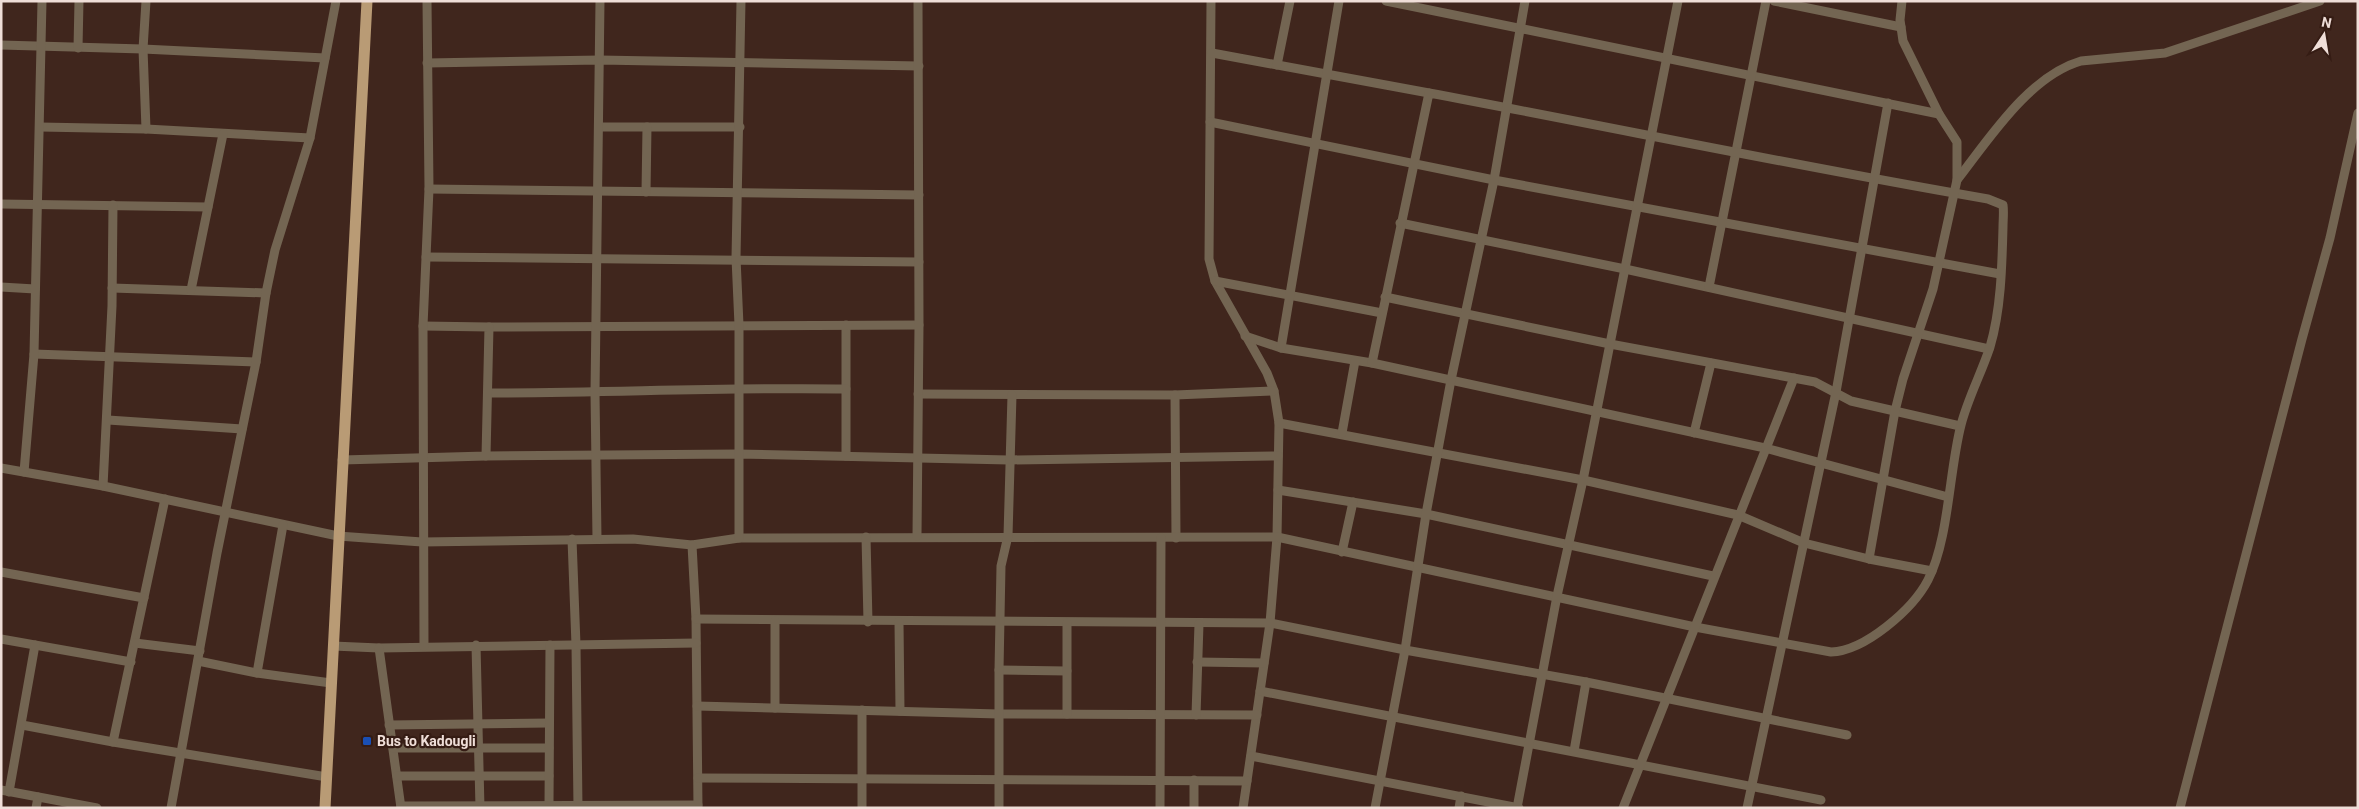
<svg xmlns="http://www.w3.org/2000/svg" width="2359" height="809" viewBox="0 0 2359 809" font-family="Roboto,sans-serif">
  <rect width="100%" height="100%" fill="#40261d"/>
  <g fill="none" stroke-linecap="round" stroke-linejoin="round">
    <g stroke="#736552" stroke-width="9">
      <path d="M1211,1l-2,258 6,22 52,92 7,18 5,32 -2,114 -7,86 -27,185"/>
      <path d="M1386,1l553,113"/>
      <path d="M1774,1l127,26"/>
      <path d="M1,45l142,4 182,9"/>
      <path d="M78,48l1,-47"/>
      <path d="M1212,53l217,40"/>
      <path d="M427,63l173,-3 319,6"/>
      <path d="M1277,65l13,-64"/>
      <path d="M1210,122l284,58 506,94"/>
      <path d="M40,127l106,2 164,9"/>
      <path d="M600,127h140"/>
      <path d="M146,129l-3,-80 3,-48"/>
      <path d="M1957,180c32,-41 72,-104 124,-119l84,-8 155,-52"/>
      <path d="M429,189l490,6"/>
      <path d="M646,192l1,-65"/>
      <path d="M1,204l207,3"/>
      <path d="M1400,223l225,46 364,80"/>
      <path d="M426,257l493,5"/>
      <path d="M1215,281l167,32"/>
      <path d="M1,287l34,2"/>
      <path d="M1709,287l57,-286"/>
      <path d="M112,288l154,5"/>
      <path d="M191,290l32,-156"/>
      <path d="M1385,297l225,47 205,38 36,19 109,25"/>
      <path d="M846,325v64"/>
      <path d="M489,327l430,-2"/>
      <path d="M1245,336l36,12 91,15"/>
      <path d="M1281,348l58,-347"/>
      <path d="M34,354l222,8"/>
      <path d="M488,393c120,0 239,-6 358,-4v67"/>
      <path d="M918,394l257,1 99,-4"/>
      <path d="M1175,395l1,143"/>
      <path d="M108,420l134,9"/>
      <path d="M1279,423l304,57 98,22 57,13 66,28 65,16 63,12"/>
      <path d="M1342,433l13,-72"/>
      <path d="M1694,433l17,-70"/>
      <path d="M486,456l252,-2 271,6 269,-4"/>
      <path d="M342,460l144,-4 3,-129 -66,-1"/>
      <path d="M1,468l102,18 235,50 84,6 211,-3 59,6 47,-7 538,-1 418,90 136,25c34,-1 82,-43 97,-72 21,-41 21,-109 33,-155 7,-27 20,-51 29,-78 11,-37 12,-81 13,-120 0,-7 1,-15 0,-22l-15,-6c-187,-32 -372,-71 -559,-106l-57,270 393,85 183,49"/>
      <path d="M24,472l10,-118 8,-353"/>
      <path d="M103,486l9,-180 1,-101"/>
      <path d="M1278,490l148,24 287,62"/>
      <path d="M165,499l-52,243 214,35"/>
      <path d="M917,536l2,-211 -1,-324"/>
      <path d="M866,537l2,85"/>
      <path d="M739,538v-213l-3,-67 5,-257"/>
      <path d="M572,539l4,106 2,163"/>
      <path d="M597,539l-2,-146 5,-392"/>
      <path d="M692,545l4,74 2,189"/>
      <path d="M1342,552l11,-50"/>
      <path d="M1869,559l26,-148 8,-32 30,-90 24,-109v-38l-18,-28 -36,-73 -3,-21 2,-19"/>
      <path d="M1,572l143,26"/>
      <path d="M696,619l574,4 135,27 181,32 261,53"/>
      <path d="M899,622l1,89"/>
      <path d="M1,639l130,23"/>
      <path d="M135,643l65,8"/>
      <path d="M476,645l4,163"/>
      <path d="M333,646l46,2 317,-5"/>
      <path d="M424,646l-1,-320 6,-137 -2,-188"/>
      <path d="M379,648l22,160"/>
      <path d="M198,661l59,12 74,10"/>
      <path d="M1197,662l67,1"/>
      <path d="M999,670l68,1"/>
      <path d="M257,673l26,-148"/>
      <path d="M1260,691l561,109"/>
      <path d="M697,706l302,8 258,1"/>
      <path d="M775,708v-87"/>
      <path d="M1067,714v-91"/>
      <path d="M1196,715l3,-91"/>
      <path d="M22,725l91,17"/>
      <path d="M389,725l160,-2"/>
      <path d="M393,748h156"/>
      <path d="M1574,751l12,-69"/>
      <path d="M1251,756l268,52"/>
      <path d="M397,776h152"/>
      <path d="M698,778l549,3"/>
      <path d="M1,790l96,18"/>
      <path d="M9,792l26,-147"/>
      <path d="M549,805l1,-160"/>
      <path d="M401,806l297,-1"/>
      <path d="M36,808l2,-11"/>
      <path d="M171,808l46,-255 39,-191 10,-69 9,-43 35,-112 26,-137"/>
      <path d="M862,808v-98"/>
      <path d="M999,808v-138l2,-104 7,-30 4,-141"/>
      <path d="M1160,808l1,-270"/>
      <path d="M1194,808v-28"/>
      <path d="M1375,808l30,-158 21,-136 25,-134 43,-200 31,-179"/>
      <path d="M1459,808l2,-12"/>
      <path d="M1517,808l40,-212 26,-116 95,-479"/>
      <path d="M1623,808l171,-430"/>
      <path d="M1747,808l89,-416 52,-289"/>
      <path d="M2180,808l122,-469 28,-101 28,-125"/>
    </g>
    <path stroke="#b99b75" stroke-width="11" d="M325,808l42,-807"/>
  </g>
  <rect fill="#1a4fb4" stroke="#351c14" stroke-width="2" x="362" y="736" width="10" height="10" rx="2.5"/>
  <g text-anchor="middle" stroke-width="4.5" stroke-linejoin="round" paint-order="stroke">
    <g font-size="14" font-weight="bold" fill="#efded8" stroke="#351c14" text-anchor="start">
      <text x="377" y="746">Bus to Kadougli</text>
    </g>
  </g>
  <rect width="2359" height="809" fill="none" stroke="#efded8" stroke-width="5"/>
  <g transform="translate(2324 35) rotate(12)" stroke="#351c14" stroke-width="4" paint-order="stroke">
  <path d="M0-4L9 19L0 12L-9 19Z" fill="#efded8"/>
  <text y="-8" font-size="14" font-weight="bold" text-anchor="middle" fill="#efded8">N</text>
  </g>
</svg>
